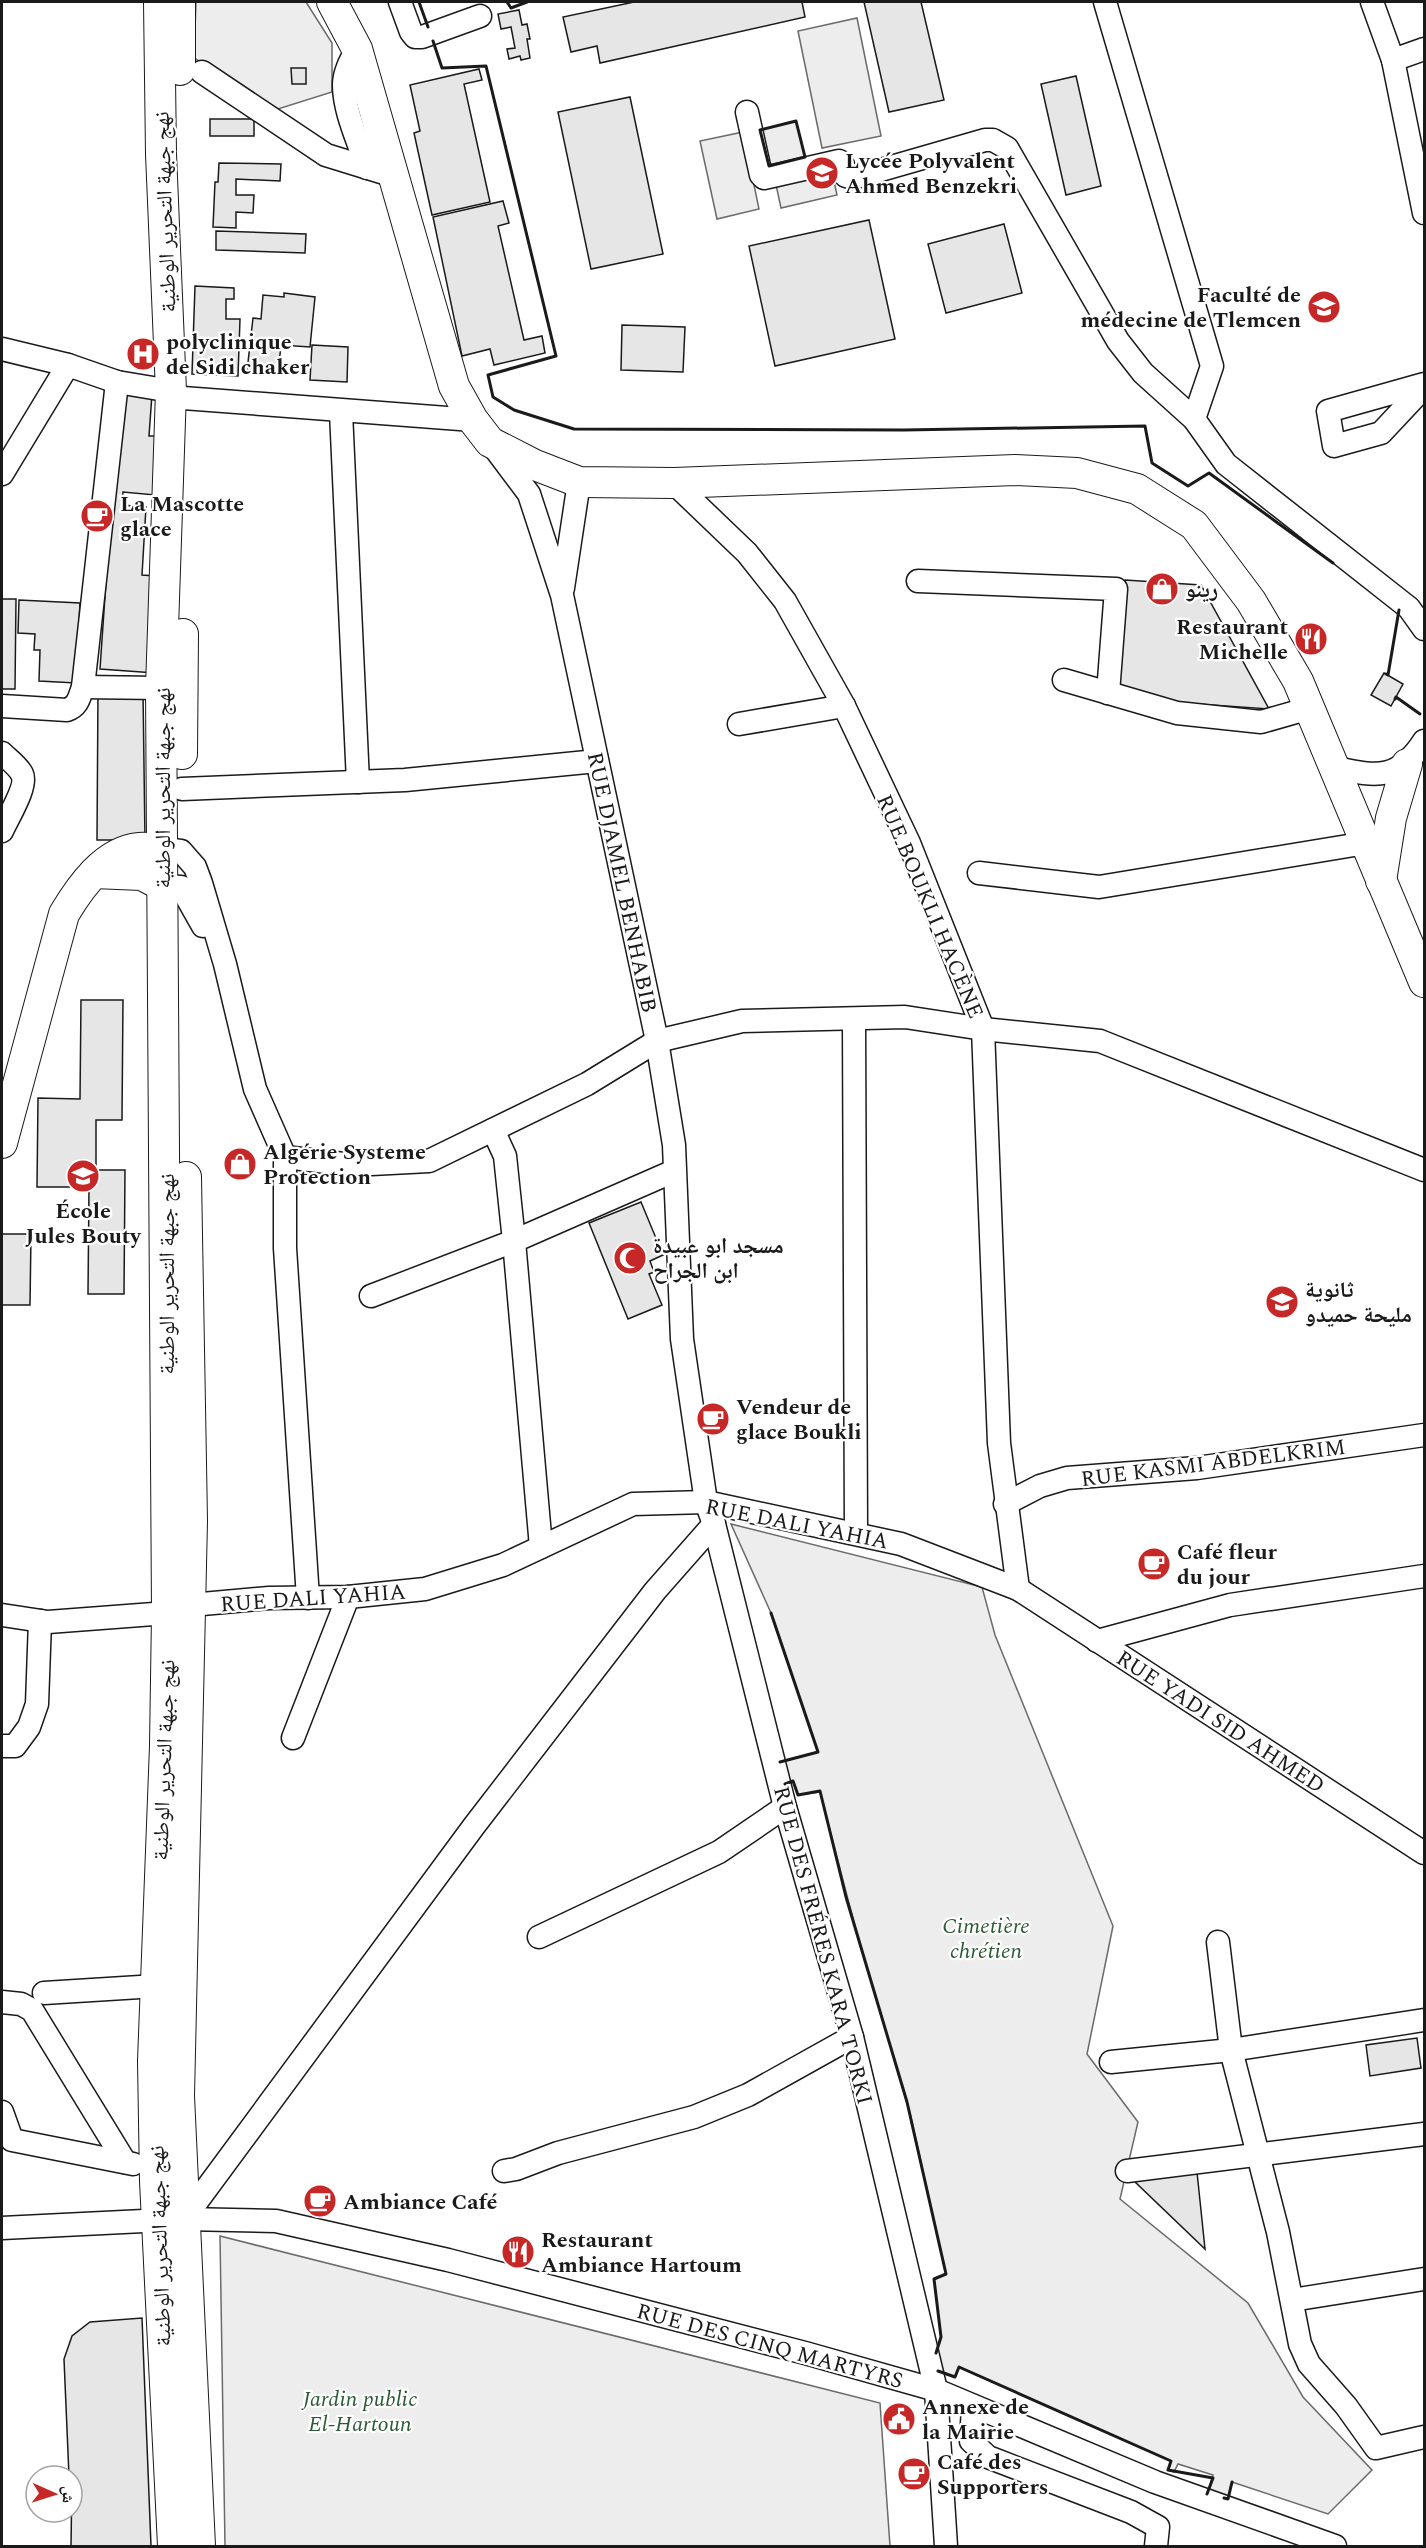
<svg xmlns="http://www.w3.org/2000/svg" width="1426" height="2548" viewBox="0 0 1426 2548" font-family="Spectral,'Noto Naskh Arabic',serif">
  <rect width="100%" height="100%" fill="#fff"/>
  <g fill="#ededed" stroke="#6a6a6a" stroke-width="1.5">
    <path d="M196,2h110l26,41v49l-54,17 -84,-51z"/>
    <path d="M857,18l24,118 -59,12 -24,-117z"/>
    <path d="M796,121l9,36 -36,9 -9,-36z"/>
    <path d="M743,132l16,77 -42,10 -17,-78z"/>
    <path d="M831,167l6,28 -56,13 -6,-28z"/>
    <path d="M731,1524l251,63 13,48 118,291 -26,128 51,68 -18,77 128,104 55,94 69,73 -44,44 -96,-32 -4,17 -21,-4 6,-20 -35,-11 -4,8 -6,-2 3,-9 -212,-94 -4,10 -16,-6 -3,-18 5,-16 -7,-58 12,-5 -36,-161 -54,-183 -36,-138 -22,3 -5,-14 -9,3 -5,-22 39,-10 -47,-139z"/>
    <path d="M220,2236l660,167 10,143h-665z"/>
  </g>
  <g fill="#e6e6e6" stroke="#1a1a1a" stroke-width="1.5">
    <path d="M634,2h168l3,15 -205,46 -3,-17 -26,6 -8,-35z"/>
    <path d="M864,2h57l23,98 -55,12z"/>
    <path d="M519,10l3,15 5,-1 3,15h-3l3,19 -9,2 -1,-4 -11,3 -2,-10 8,-1 -4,-21 -10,2 -3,-15z"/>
    <path d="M291,68h15v16h-14z"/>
    <path d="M479,69l3,11 -18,4 26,118 -58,13 -18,-82 6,-2 -10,-46z"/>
    <path d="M1076,76l25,110 -35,9 -25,-111z"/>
    <path d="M630,97l33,157 -72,15 -33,-157z"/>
    <rect x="210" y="119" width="44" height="17"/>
    <path d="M219,163l62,1 -1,17 -44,-2v16h18l-1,18 -17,-1v16l-23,-1 2,-45h3z"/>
    <path d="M503,201l6,22 -11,3 26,114 18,-4 3,17 -51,12 -4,-16 -28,7 -29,-139z"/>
    <path d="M869,220l26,119 -120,27 -26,-120z"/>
    <path d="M1004,224l18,69 -76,20 -18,-69z"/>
    <path d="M216,231l90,3 -1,19 -89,-3z"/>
    <path d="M195,286l39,2v11h-8v20h14l-2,57 -46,-2z"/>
    <path d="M284,293l31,4 -5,50 -29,-2 -3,29 -31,-3 6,-53 8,1 2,-24 21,2z"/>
    <path d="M622,325l63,2 -2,45 -62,-2z"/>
    <path d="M312,345l36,2 -1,35 -37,-2z"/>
    <path d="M119,392l33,2 -3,42h9l-3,59 -32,-3 -1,13 24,2 -4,68 14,1 -1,97 -55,-4z"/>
    <path d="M1125,580l76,5 68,124 -101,-7 -60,-9z"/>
    <path d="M2,599h14l-1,90h-13z"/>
    <path d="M19,600l61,3 -4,80 -37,-2 1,-31h-6l1,-16 -17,-1z"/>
    <path d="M1384,673l19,11 -12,22 -20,-11z"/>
    <path d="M98,690l45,1 2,149h-48z"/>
    <path d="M81,1000h42l-1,120h-26v50h29l-1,124h-36l1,-107h-52l1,-89 42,1z"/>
    <path d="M641,1202l22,53 -13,6 4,11 -5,2 13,31 -34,14 -39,-96z"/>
    <path d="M2,1234h29l-1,71h-28z"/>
    <path d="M1417,2038l4,30 -51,8 -4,-31z"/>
    <path d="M1197,2172l8,77 -72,-69z"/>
    <path d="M142,2318l9,228h-80l1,-70h-3l-5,-117 8,-23 18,-14z"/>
  </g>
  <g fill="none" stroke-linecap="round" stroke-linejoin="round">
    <defs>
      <g id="minor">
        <path d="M400,2l11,30 4,5h7l58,-21"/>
        <path d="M1105,2l107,364 -18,53"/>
        <path d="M1372,2l21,58 31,153"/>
        <path d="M357,49c-6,11 -13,23 -13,36 0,27 15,57 23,83"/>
        <path d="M1393,60l31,-11"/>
        <path d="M202,72l124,83 68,21"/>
        <path d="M747,112l14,63 3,3 75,-17 4,4 3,11 7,2 132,-38h8l14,8 111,193 25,32 51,46 32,45 183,144 15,21"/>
        <path d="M2,349l66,16 49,17 54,9 12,7 290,22"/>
        <path d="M1424,384l-96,27 6,35 47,-13 43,-46"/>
        <path d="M341,412l17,370"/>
        <path d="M493,446l36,48 33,101 95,446 17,104 8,194 24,163 8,22 71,283 67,230 84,353 10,156"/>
        <path d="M2,474l66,-109"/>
        <path d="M674,483l73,70 38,48 59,105 65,137 74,186 16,414 19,146"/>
        <path d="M918,581l198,8 -8,104"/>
        <path d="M563,588l16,-106"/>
        <path d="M1064,680l113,33 84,9 49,-14"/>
        <path d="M83,687l78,1"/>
        <path d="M2,706l65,4c11,-4 12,-12 16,-23l34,-305"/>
        <path d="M739,724l105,-18"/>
        <path d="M2,753c6,6 16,13 20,21 6,12 -15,45 -20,57"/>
        <path d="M1336,768c42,9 63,12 88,-27"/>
        <path d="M182,789l223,-9 192,-19"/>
        <path d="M163,849l18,2 14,16 6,16 24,81 30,125 30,68v91l23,350"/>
        <path d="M979,873l120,14 267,-44"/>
        <path d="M163,886l18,1 22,39"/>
        <path d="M854,1020l2,513"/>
        <path d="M285,1157l67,8 77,-4 158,-77 70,-43 85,-20 163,-4 78,12 117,12 324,129"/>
        <path d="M371,1296l143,-55 -9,-85 -12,-26"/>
        <path d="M1005,1504l35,-18 27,-8 130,-10 227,-33"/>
        <path d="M541,1547l-27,-306 160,-70"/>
        <path d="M2,1615l46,7 119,-9 24,-8 78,-7 79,-1 77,-8 78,-24 130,-61 73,-2 195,42 117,45 406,264"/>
        <path d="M1097,1641l133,-36 194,-29"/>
        <path d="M293,1738l55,-141"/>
        <path d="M2,1746h13l14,-19 8,-23 3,-83"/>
        <path d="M539,1937l180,-85 66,-45"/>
        <path d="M1218,1942l13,108 47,182 22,112 9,20 37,42 30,42 48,-11"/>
        <path d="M44,1993l112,-7"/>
        <path d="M2,2002l19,2 11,6 93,152"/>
        <path d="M1111,2062l120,-12 193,-30"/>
        <path d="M2,2112l10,28 121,24"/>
        <path d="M504,2171l12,-2 42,-16 136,-36 54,-22 104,-58"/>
        <path d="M1127,2171l297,-37"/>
        <path d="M184,2219l92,2 172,39 357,93 131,37 219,92 180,64"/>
        <path d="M2,2228l182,-9 290,-393 181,-235 59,-67"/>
        <path d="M1292,2300l132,-21"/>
        <path d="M973,2407l-2,34 17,16 143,55 27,15 -2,19"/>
      </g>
      <g id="major">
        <path d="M159,2l2,152 10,237 -10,297 6,925 -2,133 -12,315 2,120 18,365"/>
        <path d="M180,2v68"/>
        <path d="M332,2l25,47 97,337 19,34 17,22 45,23 44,17 95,1 341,-13 62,3 60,16 57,36 57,76 47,80 126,301"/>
        <path d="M182,754l1,-120"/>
        <path d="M94,873l48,2 21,11"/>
        <path d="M1381,881l10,-63 16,-54"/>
        <path d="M2,1143l62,-229c16,-27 41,-63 75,-66 8,-1 16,1 24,1"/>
        <path d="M186,1177l6,344 -13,575 21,450"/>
      </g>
    </defs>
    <use href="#minor" stroke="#1a1a1a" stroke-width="25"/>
    <use href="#major" stroke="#1a1a1a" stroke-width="32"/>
    <use href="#minor" stroke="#fff" stroke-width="22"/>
    <use href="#major" stroke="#fff" stroke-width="30"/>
    <g stroke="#1a1a1a" stroke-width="3">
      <path d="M419,2l9,25"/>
      <path d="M507,2l4,6 16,-6"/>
      <path d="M433,41l9,27 44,-2 70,290 -68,19 5,22 21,13 60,19 330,1 241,-4 7,37 36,23 21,-13 124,90"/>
      <path d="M796,121l9,36 -36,9 -9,-36z"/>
      <path d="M1386,674l2,1 11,-65"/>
      <path d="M1395,699l1,-2 24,17"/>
      <path d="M771,1613l47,139 -38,10"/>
      <path d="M785,1784l8,-3 5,14 22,-4 26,106 61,205 39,172 -12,5 7,58 -5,16"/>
      <path d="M938,2371l17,6 4,-10 212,94 -3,9 45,8 -6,16"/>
      <path d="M1224,2498l4,1 4,-17"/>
    </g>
  </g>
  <defs>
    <symbol id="school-disc" viewBox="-11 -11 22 22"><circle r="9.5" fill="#c62828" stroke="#fff"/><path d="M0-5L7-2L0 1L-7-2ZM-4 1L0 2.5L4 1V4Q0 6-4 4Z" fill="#fff"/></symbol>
    <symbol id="university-disc" viewBox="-11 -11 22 22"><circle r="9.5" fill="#c62828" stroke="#fff"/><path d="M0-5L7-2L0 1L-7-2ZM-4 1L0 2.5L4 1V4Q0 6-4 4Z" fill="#fff"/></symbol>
    <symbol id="hospital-disc" viewBox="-11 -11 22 22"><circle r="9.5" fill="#c62828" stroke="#fff"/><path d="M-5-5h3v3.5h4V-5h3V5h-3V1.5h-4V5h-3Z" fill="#fff"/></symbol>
    <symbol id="cafe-disc" viewBox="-11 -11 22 22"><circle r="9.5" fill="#c62828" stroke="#fff"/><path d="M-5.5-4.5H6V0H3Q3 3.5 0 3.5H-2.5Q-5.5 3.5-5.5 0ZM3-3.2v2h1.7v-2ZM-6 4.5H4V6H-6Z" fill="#fff"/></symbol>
    <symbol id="shop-disc" viewBox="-11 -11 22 22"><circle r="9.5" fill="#c62828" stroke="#fff"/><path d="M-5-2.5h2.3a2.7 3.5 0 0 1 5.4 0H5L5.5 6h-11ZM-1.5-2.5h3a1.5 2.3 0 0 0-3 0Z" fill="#fff"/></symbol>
    <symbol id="restaurant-disc" viewBox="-11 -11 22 22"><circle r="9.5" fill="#c62828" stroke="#fff"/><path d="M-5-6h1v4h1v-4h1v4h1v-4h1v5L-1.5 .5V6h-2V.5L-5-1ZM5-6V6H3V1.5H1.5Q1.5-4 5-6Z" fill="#fff"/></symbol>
    <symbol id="mosque-disc" viewBox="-11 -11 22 22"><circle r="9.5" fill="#c62828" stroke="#fff"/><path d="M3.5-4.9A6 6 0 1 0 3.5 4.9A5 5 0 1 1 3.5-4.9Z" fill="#fff"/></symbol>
    <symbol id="civic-disc" viewBox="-11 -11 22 22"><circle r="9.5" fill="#c62828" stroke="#fff"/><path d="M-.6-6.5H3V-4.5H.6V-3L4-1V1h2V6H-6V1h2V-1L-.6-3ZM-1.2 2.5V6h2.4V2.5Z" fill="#fff"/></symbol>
  </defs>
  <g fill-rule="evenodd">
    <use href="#school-disc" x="803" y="154" width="38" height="38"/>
    <use href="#university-disc" x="1305" y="288" width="38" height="38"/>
    <use href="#hospital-disc" x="124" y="335" width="38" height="38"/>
    <use href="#cafe-disc" x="78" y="497" width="38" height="38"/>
    <use href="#shop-disc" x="1143" y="570" width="38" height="38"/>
    <use href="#restaurant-disc" x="1292" y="620" width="38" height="38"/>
    <use href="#shop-disc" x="221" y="1145" width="38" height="38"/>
    <use href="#school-disc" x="64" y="1157" width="38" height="38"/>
    <use href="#mosque-disc" x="611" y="1239" width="38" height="38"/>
    <use href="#school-disc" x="1263" y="1283" width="38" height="38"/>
    <use href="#cafe-disc" x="694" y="1400" width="38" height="38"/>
    <use href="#cafe-disc" x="1135" y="1545" width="38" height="38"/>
    <use href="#cafe-disc" x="301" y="2182" width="38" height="38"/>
    <use href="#restaurant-disc" x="499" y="2233" width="38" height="38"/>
    <use href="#civic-disc" x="880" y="2400" width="38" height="38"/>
    <use href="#cafe-disc" x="895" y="2455" width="38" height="38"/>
  </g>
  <g text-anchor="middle" stroke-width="4.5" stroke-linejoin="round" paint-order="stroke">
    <g font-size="22" font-weight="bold" fill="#1a1a1a" stroke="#fff" text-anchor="start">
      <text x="845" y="168">Lycée Polyvalent<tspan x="845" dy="25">Ahmed Benzekri</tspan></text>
      <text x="1301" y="302" text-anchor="end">Faculté de<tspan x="1301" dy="25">médecine de Tlemcen</tspan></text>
      <text x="166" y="349">polyclinique<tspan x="166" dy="25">de Sidi chaker</tspan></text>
      <text x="120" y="511">La Mascotte<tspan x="120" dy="25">glace</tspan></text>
      <text x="1185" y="597">رينو</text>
      <text x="1288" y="634" text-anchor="end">Restaurant<tspan x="1288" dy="25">Michelle</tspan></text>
      <text x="263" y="1159">Algérie Systeme<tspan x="263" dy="25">Protection</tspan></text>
      <text x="83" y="1218" text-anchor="middle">École<tspan x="83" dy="25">Jules Bouty</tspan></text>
      <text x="653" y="1253">مسجد ابو عبيدة<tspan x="653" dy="25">ابن الجراح</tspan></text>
      <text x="1305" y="1297">ثانوية<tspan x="1305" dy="25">مليحة حميدو</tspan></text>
      <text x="736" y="1414">Vendeur de<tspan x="736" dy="25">glace Boukli</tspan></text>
      <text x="1177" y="1559">Café fleur<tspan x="1177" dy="25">du jour</tspan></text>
      <text x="343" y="2209">Ambiance Café</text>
      <text x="541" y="2247">Restaurant<tspan x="541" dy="25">Ambiance Hartoum</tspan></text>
      <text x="922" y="2414">Annexe de<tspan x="922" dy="25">la Mairie</tspan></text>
      <text x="937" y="2469">Café des<tspan x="937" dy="25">Supporters</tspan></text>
    </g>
    <g font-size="22" fill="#1a1a1a" stroke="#fff">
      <text transform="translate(164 212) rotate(-92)" y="8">نهج جبهة التحرير الوطنية</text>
      <text transform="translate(162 788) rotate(-90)" y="8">نهج جبهة التحرير الوطنية</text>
      <text transform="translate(623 882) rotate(78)" y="8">RUE DJAMEL BENHABIB</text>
      <text transform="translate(931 906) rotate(67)" y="8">RUE BOUKLI HACÈNE</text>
      <text transform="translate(166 1274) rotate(-90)" y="8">نهج جبهة التحرير الوطنية</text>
      <text transform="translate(1213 1462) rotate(-7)" y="8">RUE KASMI ABDELKRIM</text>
      <text transform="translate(797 1523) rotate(11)" y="8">RUE DALI YAHIA</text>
      <text transform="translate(313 1597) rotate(-4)" y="8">RUE DALI YAHIA</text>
      <text transform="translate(1221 1721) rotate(33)" y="8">RUE YADI SID AHMED</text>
      <text transform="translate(163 1760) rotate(-88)" y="8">نهج جبهة التحرير الوطنية</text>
      <text transform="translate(824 1945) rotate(75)" y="8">RUE DES FRÉRES KARA TORKI</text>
      <text transform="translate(159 2246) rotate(-92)" y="8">نهج جبهة التحرير الوطنية</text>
      <text transform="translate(770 2345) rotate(15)" y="8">RUE DES CINQ MARTYRS</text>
    </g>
    <g font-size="22" font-style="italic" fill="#2b5a34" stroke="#fff">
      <text x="986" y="1933">Cimetière<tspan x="986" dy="25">chrétien</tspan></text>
      <text x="360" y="2406">Jardin public<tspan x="360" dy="25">El-Hartoun</tspan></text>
    </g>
  </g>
  <rect width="1426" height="2548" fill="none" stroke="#1a1a1a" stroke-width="6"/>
  <g transform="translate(54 2494) rotate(93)"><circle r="28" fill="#ffffff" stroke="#a3a3a3" stroke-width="1.5"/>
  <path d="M0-4.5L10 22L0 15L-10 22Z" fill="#c62828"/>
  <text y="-9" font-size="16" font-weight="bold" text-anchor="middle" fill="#1a1a1a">ش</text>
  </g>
</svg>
